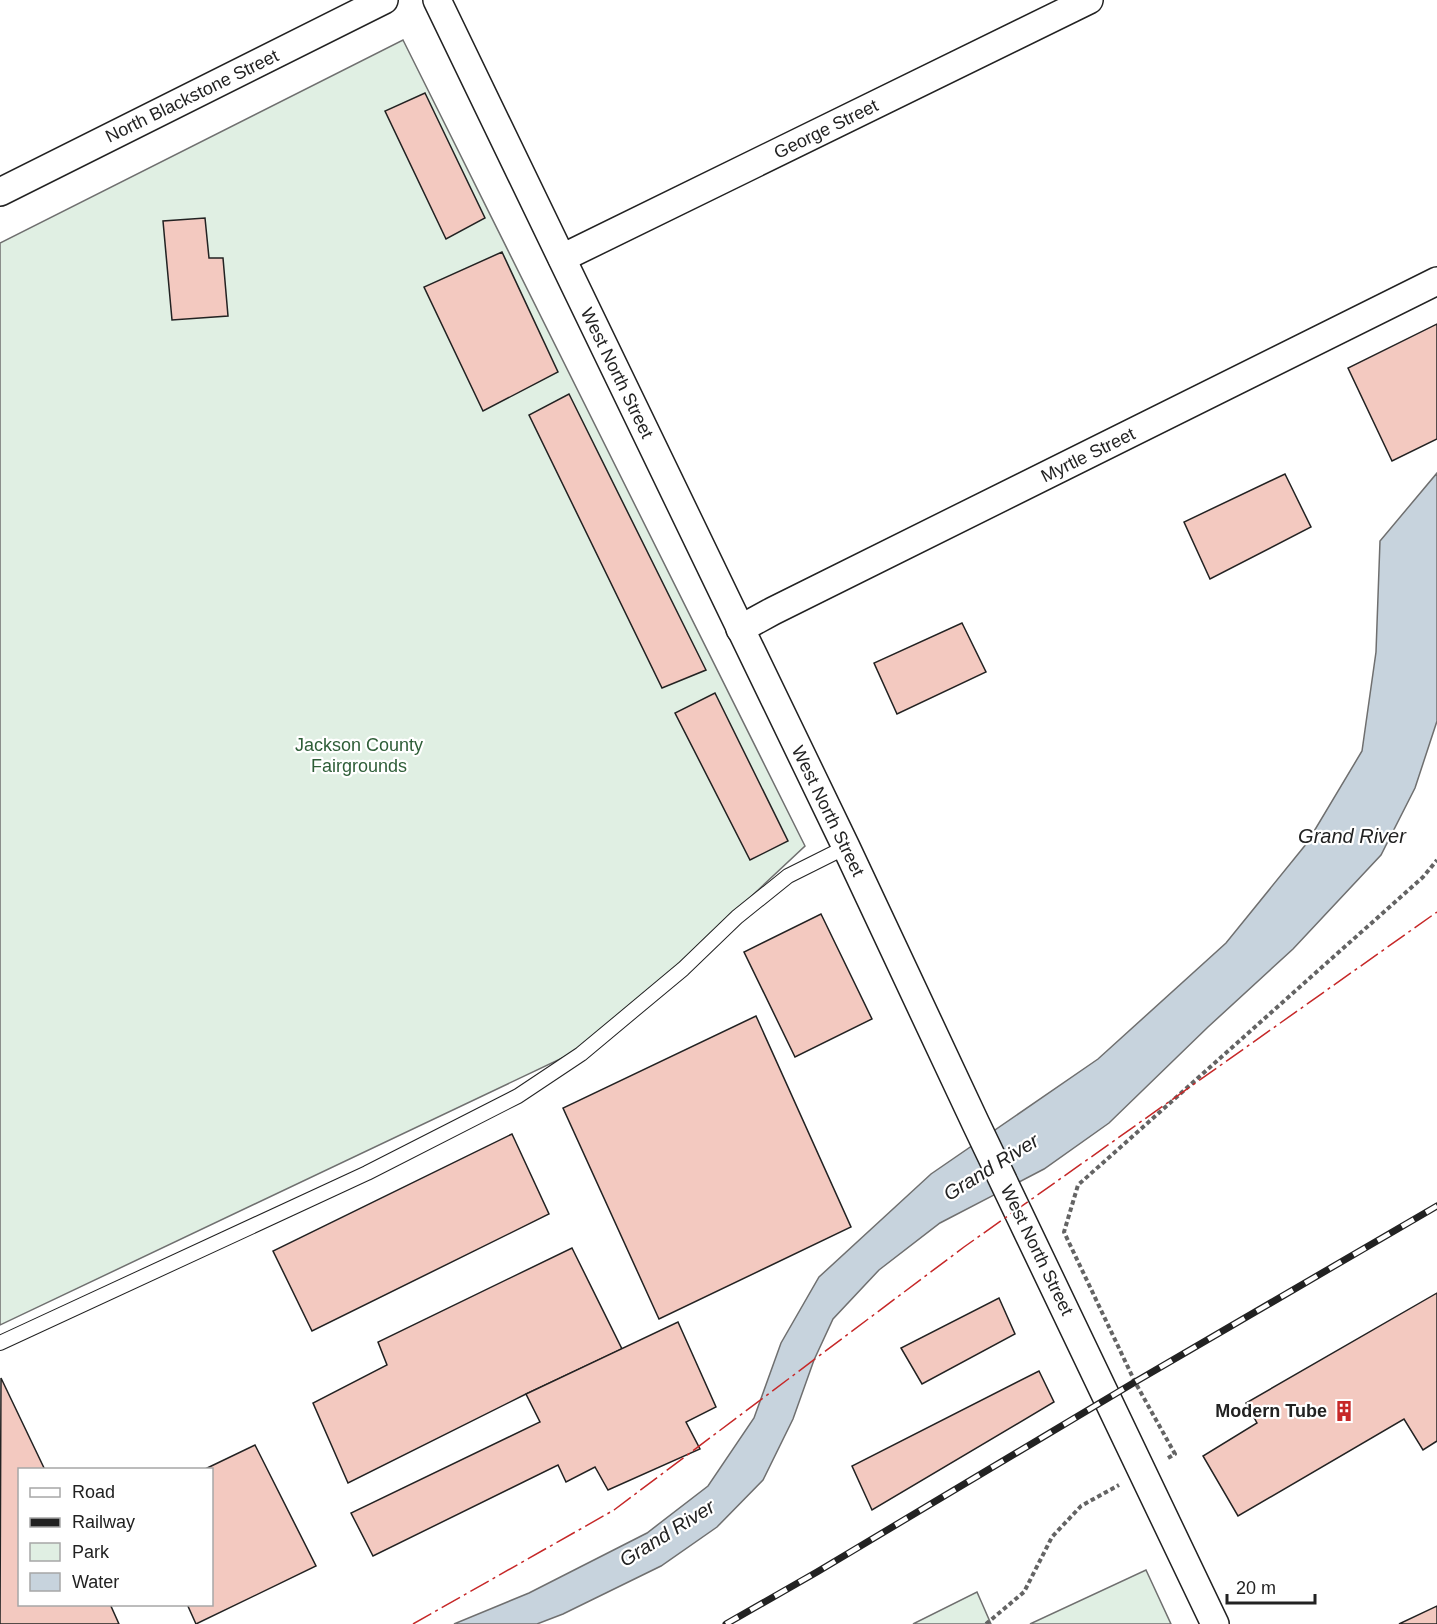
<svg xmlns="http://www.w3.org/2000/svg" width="1437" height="1624" viewBox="0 0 1437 1624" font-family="Helvetica,sans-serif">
  <rect width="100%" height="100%" fill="#fff"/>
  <g fill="#e0efe3" stroke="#6f6f6f" stroke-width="1.5">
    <path d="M403,40l402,806 -209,196 -596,283v-1082z"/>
    <path d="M1146,1570l25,54h-141z"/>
    <path d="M977,1592l14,32h-78z"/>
  </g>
  <path fill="#c7d3dd" stroke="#6f6f6f" stroke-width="1.5" d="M1437,473v248l-22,67 -34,67 -88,94 -85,78 -99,96 -65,46 -104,54 -61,47 -46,49 -19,41 -21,59 -30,61 -46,47 -56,39 -98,48 -26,10h-83l75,-31 118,-60 61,-47 46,-68 27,-75 38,-66 112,-103 167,-115 128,-116 81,-100 55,-92 14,-99 4,-111z"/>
  <g fill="#f3c9c0" stroke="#222" stroke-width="1.5">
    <path d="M425,93l60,125 -39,21 -61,-128z"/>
    <path d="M205,218l4,40h14l5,58 -56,4 -9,-99z"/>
    <path d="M502,252l56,120 -75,39 -59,-124z"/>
    <path d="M1437,324v115l-45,22 -44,-93z"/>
    <path d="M569,394l137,276 -44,18 -133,-273z"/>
    <path d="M1285,474l26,53 -101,52 -26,-57z"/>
    <path d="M962,623l24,49 -89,42 -23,-51z"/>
    <path d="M715,693l73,148 -38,19 -75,-147z"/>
    <path d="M821,914l51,105 -77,38 -51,-105z"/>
    <path d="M756,1016l95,211 -192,92 -96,-211z"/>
    <path d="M512,1134l37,80 -237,117 -39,-80z"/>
    <path d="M572,1248l50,101 -96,45 -178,89 -35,-80 74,-38 -9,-23z"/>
    <path d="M1437,1293v148l-14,9 -19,-31 -166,97 -35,-60 54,-33 -11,-20z"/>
    <path d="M999,1298l16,36 -93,50 -21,-36z"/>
    <path d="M678,1322l38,85 -30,15 14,27 -92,41 -13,-23 -29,15 -8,-17 -185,91 -22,-43 189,-91 -14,-28z"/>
    <path d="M1039,1371l15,31 -182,108 -20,-44z"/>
    <path d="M1,1378l44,92h-25v134h90l9,20h-119z"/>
    <path d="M255,1445l61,121 -120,58 -9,-20h25v-134h-9z"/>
    <path d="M1437,1606v18h-38z"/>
  </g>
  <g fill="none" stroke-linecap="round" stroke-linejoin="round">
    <defs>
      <path id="service" d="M0,1343l367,-170 151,-77 63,-42 102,-85 54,-52 51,-41 58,-29"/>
      <g id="minor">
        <path d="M437,0l409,847 130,277 239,500"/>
        <path d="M0,192l384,-192"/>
        <path d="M562,258l527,-258"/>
        <path d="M740,629l33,-18 664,-330"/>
      </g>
    </defs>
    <use href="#service" stroke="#222" stroke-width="16"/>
    <use href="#minor" stroke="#222" stroke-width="30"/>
    <g stroke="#646464" stroke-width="4" stroke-dasharray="4.5 3" stroke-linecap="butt">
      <path d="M1168,1458l7,-4 -40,-72 -71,-150 14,-47 345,-308 14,-17"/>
      <path d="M986,1624l38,-32 28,-55 29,-31 38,-21"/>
    </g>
    <use href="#service" stroke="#fff" stroke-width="14"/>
    <use href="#minor" stroke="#fff" stroke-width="27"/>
    <defs>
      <path id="rail" d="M726,1624l91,-52 318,-190 302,-176"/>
    </defs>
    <use href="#rail" stroke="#222" stroke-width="7"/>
    <use href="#rail" stroke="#fff" stroke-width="4.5" stroke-dasharray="14" stroke-linecap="butt"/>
    <path stroke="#c62828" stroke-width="1.5" stroke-dasharray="21 4.5 3 4.5" stroke-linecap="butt" d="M413,1624l201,-114 350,-263 473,-335"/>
  </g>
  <defs>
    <symbol id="building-bare" viewBox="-9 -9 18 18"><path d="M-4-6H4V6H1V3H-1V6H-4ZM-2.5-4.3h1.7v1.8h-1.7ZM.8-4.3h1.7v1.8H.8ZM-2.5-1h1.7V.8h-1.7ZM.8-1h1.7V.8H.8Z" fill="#c62828" stroke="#fff" stroke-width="2.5" paint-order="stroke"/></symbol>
  </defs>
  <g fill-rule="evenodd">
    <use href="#building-bare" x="1329" y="1396" width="30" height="30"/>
  </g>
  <g text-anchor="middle" stroke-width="4.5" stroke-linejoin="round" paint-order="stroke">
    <g font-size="18" fill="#222" stroke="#fff">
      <text transform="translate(192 96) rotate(-26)" y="6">North Blackstone Street</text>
      <text transform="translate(826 129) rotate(-26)" y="6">George Street</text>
      <text transform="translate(617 373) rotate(64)" y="6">West North Street</text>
      <text transform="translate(1088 455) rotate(-26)" y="6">Myrtle Street</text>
      <text transform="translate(828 811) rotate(64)" y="6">West North Street</text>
      <text transform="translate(1037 1250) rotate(64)" y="6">West North Street</text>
    </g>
    <g font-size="18" fill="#2f5e38" stroke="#fff">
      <text x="359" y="751">Jackson County<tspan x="359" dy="21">Fairgrounds</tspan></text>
    </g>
    <g font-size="18" font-weight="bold" fill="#222" stroke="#fff" text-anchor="end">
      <text x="1327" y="1417">Modern Tube</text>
    </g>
    <g font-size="20" font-style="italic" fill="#222" stroke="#fff">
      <text x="1352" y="843">Grand River</text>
      <text transform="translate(991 1167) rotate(-32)" y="7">Grand River</text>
      <text transform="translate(667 1533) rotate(-32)" y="7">Grand River</text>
    </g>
  </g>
  <rect x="18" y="1468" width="195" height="138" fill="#ffffff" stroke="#a7a7a7" stroke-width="1.5"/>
  <rect x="30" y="1488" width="30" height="9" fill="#ffffff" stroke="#a7a7a7" stroke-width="1.5"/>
  <text x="72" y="1498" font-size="18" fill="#222222">Road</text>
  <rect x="30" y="1518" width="30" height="9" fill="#222222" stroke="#a7a7a7" stroke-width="1.5"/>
  <text x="72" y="1528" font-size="18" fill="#222222">Railway</text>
  <rect x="30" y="1543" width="30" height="18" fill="#e0efe3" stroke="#a7a7a7" stroke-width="1.5"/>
  <text x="72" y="1558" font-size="18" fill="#222222">Park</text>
  <rect x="30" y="1573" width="30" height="18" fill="#c7d3dd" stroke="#a7a7a7" stroke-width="1.5"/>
  <text x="72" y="1588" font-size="18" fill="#222222">Water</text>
  <path d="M1227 1594v9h88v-9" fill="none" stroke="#222222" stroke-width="3"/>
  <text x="1236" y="1594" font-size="18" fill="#222222" stroke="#ffffff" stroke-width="4.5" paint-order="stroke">20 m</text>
</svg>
